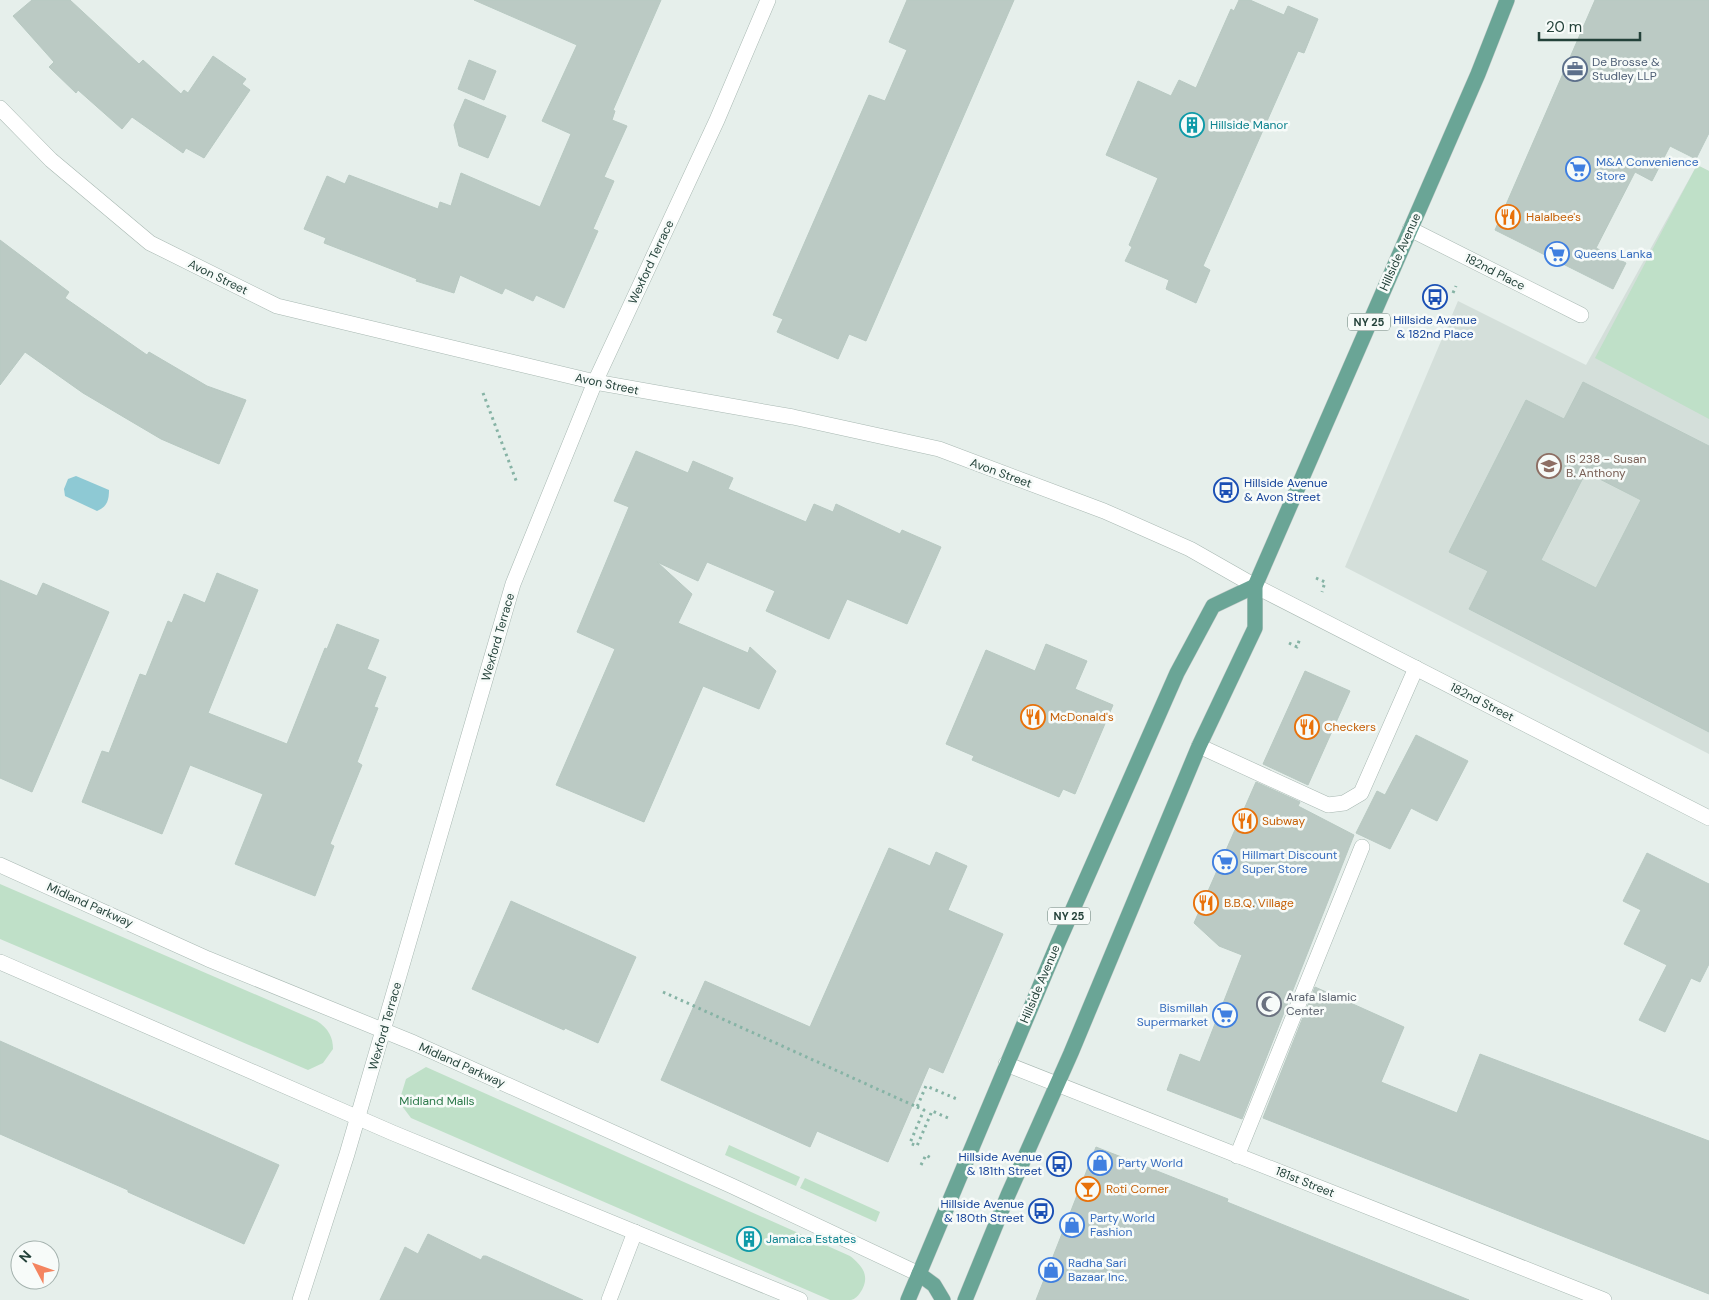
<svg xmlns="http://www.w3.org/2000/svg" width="1709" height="1300" viewBox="0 0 1709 1300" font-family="'DM Sans',sans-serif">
  <rect width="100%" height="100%" fill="#e6efeb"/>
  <path fill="#d4dfda" d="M1697,165l12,6v583l-364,-187 113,-266 128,64z"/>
  <g fill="#bfe0c8">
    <path d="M1697,165l12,6v248l-114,-61z"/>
    <path d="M0,884l317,137c11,7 16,16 16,28l-10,14 -15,7 -308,-131z"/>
    <path d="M426,1067l424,189c13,10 21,21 10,37 -2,3 -5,6 -9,7 -6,0 -14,0 -21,0l-419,-182 -12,-16 7,-23z"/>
    <path d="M729,1145l71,32 -4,9 -71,-31z"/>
    <path d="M805,1178l75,34 -4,10 -76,-34z"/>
  </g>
  <path fill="#8ec9d4" d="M76,476l33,14c0,10 -2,17 -12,21l-32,-15 -1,-7 4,-10z"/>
  <g fill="#bbcac4" stroke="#b8c9c2" fill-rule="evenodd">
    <path d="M32,0h38l69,64 4,-4 38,34 3,-4 4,3 25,-37 33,23 -4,5 8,6 -46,68 -18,-10 -3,5 -51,-36 -10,12 -44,-39 -2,3 -27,-26 5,-5 -41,-46z"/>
    <path d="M474,0h187l-48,110 2,1 -3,9 15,6 -23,51 10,4 -21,48 5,2 -34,77 -28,-13 -3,6 -28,-13 -3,6 -42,-19 -6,18 -38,-12 1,-2 -93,-36 2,-5 -22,-9 23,-53 18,8 4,-9 89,34 2,-7 11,4 10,-33 79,34 31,-73 -29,-13 35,-76z"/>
    <path d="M907,0h107l-148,341 -17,-7 -11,25 -61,-27 6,-13 -10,-4 96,-220 16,6 22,-51 -18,-8z"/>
    <path d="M1239,0h11l34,15 4,-9 30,13 -14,34 -6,-2 -95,215 7,4 -14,33 -30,-14 3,-9 -44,-19 7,-14 -3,-2 29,-67 -52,-23 32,-74 33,15 8,-16 17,8 35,-79 3,2z"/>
    <path d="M1595,0h114v133l-13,26 -26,-13 -18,35 -17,-9 -39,76 30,15 -13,26 -118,-59z"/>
    <path d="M469,60l27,11 -12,29 -26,-11z"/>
    <path d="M465,99l41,17 -18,42 -29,-12 -5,-21z"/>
    <path d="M0,240l69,52 -4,6 82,57 2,-3 58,34 39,14 -27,64 -58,-25 -78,-46 -58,-41 -25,33z"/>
    <path d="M1583,382l126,64v286l-240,-123 19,-38 -39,-19 77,-152 38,19zM1586,472l55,28 -45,88 -55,-28z"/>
    <path d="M636,451l52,22 5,-12 40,17 -5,11 78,33 8,-18 19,8 3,-8 64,30 2,-4 39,17 -34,77 -60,-25 -18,40 -63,-28 9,-20 -68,-29 -9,19 -41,-19 35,32 -14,29 70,30 2,-6 26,24 -17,38 -56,-23 -59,136 -88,-37 59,-136 -38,-17 52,-125 -15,-6z"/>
    <path d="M217,573l41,17 -50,123 79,31 38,-96 2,1 10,-25 42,16 -12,29 19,8 -12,30 4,1 -21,54 5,3 -32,79 4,2 -19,50 -80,-32 28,-70 -73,-29 -28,69 -80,-32 20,-51 7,2 31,-79 6,2 22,-55 4,2 12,-29 21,9z"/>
    <path d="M0,580l37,16 6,-13 66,29 -77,180 -32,-14z"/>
    <path d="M1046,644l41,17 -12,28 38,16 -38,89 -12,-5 -4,8 -87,-37 2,-4 -28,-12 40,-94 49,21z"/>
    <path d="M1305,671l45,20 -42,94 -45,-21z"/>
    <path d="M1416,735l52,26 -31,60 -26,-13 -21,41 -34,-16 21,-42 8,4z"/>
    <path d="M1256,782l44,20 -2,4 56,29 -112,284 -75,-29 13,-36 20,8 42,-107 -23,-9 -25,-23z"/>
    <path d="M889,848l41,18 6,-14 31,14 -19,44 55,24 -60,139 -14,-6 -41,95 -71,-31 -7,16 -149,-67 44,-99 105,46z"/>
    <path d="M1647,853l62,31v80l-9,18 -9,-4 -26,54 -26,-12 28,-55 -43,-21 17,-34 -18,-9z"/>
    <path d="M511,901l125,56 -38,86 -33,-15 -1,2 -92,-41z"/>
    <path d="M1315,987l89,40 -23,55 76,31 23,-59 229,87v153l-446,-176z"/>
    <path d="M0,1041l279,124 -35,79 -116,-52v-2l-128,-56z"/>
    <path d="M1096,1147l132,52 -1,3 242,98h-433z"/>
    <path d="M428,1234l53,26 2,-4h3l97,44h-203l25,-53 13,7z"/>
  </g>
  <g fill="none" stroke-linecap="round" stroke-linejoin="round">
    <defs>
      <g id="lane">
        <path d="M1199,746l129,59 16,-2 17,-10 55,-125"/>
        <path d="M1237,1156l125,-309"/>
        <path d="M609,1300l26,-68"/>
      </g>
      <g id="street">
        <path d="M0,108l51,52 99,83 127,63 318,76 198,35 146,32 165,62 86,38 65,37 454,232"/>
        <path d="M1410,229l171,86"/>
        <path d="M0,865l208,94 206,84 318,143 187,88"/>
        <path d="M0,962l393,171 407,167"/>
        <path d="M1006,1064l598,236"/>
        <path d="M300,1300l47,-146 166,-570 82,-202 122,-262 51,-120"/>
      </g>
      <g id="primary">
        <path d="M919,1274l15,11 9,15"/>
        <path d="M908,1300l150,-357 119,-270 36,-67 42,-20"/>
        <path d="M965,1300l43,-105 63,-142 128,-307 56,-118v-42l223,-512 29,-74"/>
      </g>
    </defs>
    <use href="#lane" stroke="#a8b8b2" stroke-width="16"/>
    <use href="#street" stroke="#a8b8b2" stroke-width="16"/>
    <use href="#primary" stroke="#c2cac8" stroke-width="16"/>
    <g stroke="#86b3a5" stroke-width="3" stroke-dasharray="2.5 4" stroke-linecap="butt">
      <path d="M1453,293l3,-7"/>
      <path d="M483,393l34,90"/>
      <path d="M1316,578l9,4 -3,10"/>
      <path d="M1289,643l8,4 3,-9"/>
      <path d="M663,992l254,115 9,-21 31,13"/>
      <path d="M917,1107l7,3 -14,33 7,3 15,-35 16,7"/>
      <path d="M921,1165l5,-10 5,3"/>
    </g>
    <use href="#lane" stroke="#fff" stroke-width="15"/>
    <use href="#street" stroke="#fff" stroke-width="15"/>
    <use href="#primary" stroke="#6aa596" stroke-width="15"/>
  </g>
  <defs>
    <symbol id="office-ring" viewBox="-11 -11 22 22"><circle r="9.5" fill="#f7fbf9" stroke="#5c6f8a" stroke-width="1.5"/><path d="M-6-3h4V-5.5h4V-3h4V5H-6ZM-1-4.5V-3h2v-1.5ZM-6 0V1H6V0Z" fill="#5c6f8a"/></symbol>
    <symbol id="building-ring" viewBox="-11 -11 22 22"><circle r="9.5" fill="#f7fbf9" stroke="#0f9aa8" stroke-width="1.5"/><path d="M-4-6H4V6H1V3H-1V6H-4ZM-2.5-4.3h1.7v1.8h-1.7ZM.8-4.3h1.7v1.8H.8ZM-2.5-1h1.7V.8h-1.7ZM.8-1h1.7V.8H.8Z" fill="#0f9aa8"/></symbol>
    <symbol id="supermarket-ring" viewBox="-11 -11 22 22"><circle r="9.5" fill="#f7fbf9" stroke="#3f7fe0" stroke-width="1.5"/><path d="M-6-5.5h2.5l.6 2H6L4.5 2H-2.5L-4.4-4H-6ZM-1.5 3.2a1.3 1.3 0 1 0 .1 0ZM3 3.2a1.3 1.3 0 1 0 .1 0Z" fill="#3f7fe0"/></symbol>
    <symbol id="restaurant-ring" viewBox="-11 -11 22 22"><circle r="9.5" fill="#f7fbf9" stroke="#e8710a" stroke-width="1.5"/><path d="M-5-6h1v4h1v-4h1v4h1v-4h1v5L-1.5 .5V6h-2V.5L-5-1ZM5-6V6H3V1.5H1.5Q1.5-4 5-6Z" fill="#e8710a"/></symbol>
    <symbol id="bus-ring" viewBox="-11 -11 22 22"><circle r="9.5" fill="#f7fbf9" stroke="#1a4fb4" stroke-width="1.5"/><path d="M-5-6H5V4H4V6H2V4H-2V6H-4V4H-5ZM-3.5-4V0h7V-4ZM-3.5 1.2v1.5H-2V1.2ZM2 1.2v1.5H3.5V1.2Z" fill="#1a4fb4"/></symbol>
    <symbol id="school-ring" viewBox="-11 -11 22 22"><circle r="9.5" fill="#f7fbf9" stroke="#8d6e63" stroke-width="1.5"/><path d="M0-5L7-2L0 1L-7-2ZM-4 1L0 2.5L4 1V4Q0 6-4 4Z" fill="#8d6e63"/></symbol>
    <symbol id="mosque-ring" viewBox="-11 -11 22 22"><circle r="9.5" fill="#f7fbf9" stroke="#6b7280" stroke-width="1.5"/><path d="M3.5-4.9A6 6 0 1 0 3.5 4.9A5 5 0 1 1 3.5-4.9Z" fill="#6b7280"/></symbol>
    <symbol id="shop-ring" viewBox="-11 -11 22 22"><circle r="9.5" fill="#f7fbf9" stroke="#3f7fe0" stroke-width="1.5"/><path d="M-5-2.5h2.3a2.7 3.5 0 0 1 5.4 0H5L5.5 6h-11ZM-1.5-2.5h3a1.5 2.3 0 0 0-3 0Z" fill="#3f7fe0"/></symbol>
    <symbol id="bar-ring" viewBox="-11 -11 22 22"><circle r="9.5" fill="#f7fbf9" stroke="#e8710a" stroke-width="1.5"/><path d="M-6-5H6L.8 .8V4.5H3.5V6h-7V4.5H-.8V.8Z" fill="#e8710a"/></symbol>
  </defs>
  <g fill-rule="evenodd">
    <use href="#office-ring" x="1561" y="55" width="28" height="28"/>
    <use href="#building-ring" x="1178" y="111" width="28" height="28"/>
    <use href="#supermarket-ring" x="1564" y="155" width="28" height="28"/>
    <use href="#restaurant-ring" x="1494" y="203" width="28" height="28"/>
    <use href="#supermarket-ring" x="1543" y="240" width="28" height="28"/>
    <use href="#bus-ring" x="1421" y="283" width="28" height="28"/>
    <use href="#school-ring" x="1535" y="452" width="28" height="28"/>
    <use href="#bus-ring" x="1212" y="476" width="28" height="28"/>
    <use href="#restaurant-ring" x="1019" y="703" width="28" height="28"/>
    <use href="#restaurant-ring" x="1293" y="713" width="28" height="28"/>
    <use href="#restaurant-ring" x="1231" y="807" width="28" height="28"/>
    <use href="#supermarket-ring" x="1211" y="848" width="28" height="28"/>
    <use href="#restaurant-ring" x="1192" y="889" width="28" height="28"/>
    <use href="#mosque-ring" x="1255" y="990" width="28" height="28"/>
    <use href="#supermarket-ring" x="1211" y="1001" width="28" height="28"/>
    <use href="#shop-ring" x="1086" y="1149" width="28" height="28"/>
    <use href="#bus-ring" x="1045" y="1150" width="28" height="28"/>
    <use href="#bar-ring" x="1074" y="1175" width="28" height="28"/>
    <use href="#bus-ring" x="1027" y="1197" width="28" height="28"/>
    <use href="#shop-ring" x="1058" y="1211" width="28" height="28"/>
    <use href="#building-ring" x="735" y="1225" width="28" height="28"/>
    <use href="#shop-ring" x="1037" y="1256" width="28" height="28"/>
  </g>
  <g text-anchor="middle" stroke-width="5" stroke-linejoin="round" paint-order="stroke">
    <g fill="#f7fbf9" stroke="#637a73" stroke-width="1">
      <rect x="1348" y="313.5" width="42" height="17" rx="4"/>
      <rect x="1048" y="907.5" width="42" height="17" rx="4"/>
    </g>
    <g font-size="11" font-weight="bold" fill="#24423a">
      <text x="1369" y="326">NY 25</text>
      <text x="1069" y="920">NY 25</text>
    </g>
    <g font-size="12" fill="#4e5e75" stroke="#f7fbf9" text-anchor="start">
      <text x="1592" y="66">De Brosse &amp;<tspan x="1592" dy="14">Studley LLP</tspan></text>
    </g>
    <g font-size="12" fill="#0d838f" stroke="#f7fbf9" text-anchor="start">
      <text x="1210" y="129">Hillside Manor</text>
      <text x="766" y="1243">Jamaica Estates</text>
    </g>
    <g font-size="12" fill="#366cbe" stroke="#f7fbf9" text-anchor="start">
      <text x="1596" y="166">M&amp;A Convenience<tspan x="1596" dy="14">Store</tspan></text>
      <text x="1574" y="258">Queens Lanka</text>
      <text x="1242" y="859">Hillmart Discount<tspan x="1242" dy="14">Super Store</tspan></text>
      <text x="1208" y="1012" text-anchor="end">Bismillah<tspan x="1208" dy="14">Supermarket</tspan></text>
      <text x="1118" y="1167">Party World</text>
      <text x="1090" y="1222">Party World<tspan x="1090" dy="14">Fashion</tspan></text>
      <text x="1068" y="1267">Radha Sari<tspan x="1068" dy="14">Bazaar Inc.</tspan></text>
    </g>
    <g font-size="12" fill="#c56008" stroke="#f7fbf9" text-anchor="start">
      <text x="1526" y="221">Halalbee's</text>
      <text x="1050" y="721">McDonald's</text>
      <text x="1324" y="731">Checkers</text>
      <text x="1262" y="825">Subway</text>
      <text x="1224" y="907">B.B.Q. Village</text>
      <text x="1106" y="1193">Roti Corner</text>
    </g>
    <g font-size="12" fill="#24423a" stroke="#f7fbf9">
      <text transform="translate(1400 252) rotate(-66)" y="4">Hillside Avenue</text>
      <text transform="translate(651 262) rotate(-65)" y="4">Wexford Terrace</text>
      <text transform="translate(1495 272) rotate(27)" y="4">182nd Place</text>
      <text transform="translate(218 277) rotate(26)" y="4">Avon Street</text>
      <text transform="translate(607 384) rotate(12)" y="4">Avon Street</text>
      <text transform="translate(1001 473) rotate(20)" y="4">Avon Street</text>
      <text transform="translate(498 637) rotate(-74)" y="4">Wexford Terrace</text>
      <text transform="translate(1482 702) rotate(27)" y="4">182nd Street</text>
      <text transform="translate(90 905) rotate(24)" y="4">Midland Parkway</text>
      <text transform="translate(1040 984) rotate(-67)" y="4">Hillside Avenue</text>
      <text transform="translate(385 1026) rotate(-74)" y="4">Wexford Terrace</text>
      <text transform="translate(462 1065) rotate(24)" y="4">Midland Parkway</text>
      <text transform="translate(1305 1182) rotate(22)" y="4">181st Street</text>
    </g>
    <g font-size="12" fill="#164399" stroke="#f7fbf9" text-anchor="end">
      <text x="1435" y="324" text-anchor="middle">Hillside Avenue<tspan x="1435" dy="14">&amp; 182nd Place</tspan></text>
      <text x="1244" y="487" text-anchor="start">Hillside Avenue<tspan x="1244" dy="14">&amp; Avon Street</tspan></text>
      <text x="1042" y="1161">Hillside Avenue<tspan x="1042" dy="14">&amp; 181th Street</tspan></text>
      <text x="1024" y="1208">Hillside Avenue<tspan x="1024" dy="14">&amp; 180th Street</tspan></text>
    </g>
    <g font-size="12" fill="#785e54" stroke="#f7fbf9" text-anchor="start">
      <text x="1566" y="463">IS 238 - Susan<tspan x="1566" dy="14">B. Anthony</tspan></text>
    </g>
    <g font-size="12" fill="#5b616d" stroke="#f7fbf9" text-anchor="start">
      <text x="1286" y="1001">Arafa Islamic<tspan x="1286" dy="14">Center</tspan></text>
    </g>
    <g font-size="12" fill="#2d7a4b" stroke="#f7fbf9">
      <text x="437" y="1105">Midland Malls</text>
    </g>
  </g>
  <g transform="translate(35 1265) rotate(311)"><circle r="24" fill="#f7fbf9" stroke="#a3b1ad"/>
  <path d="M0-4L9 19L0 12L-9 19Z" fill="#f4845f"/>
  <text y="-8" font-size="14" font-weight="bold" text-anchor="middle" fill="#24423a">N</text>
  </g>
  <path d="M1539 32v8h101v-8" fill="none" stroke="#24423a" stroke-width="2.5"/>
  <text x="1546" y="32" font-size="15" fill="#24423a" stroke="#f7fbf9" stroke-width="4" paint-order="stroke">20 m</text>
</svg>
